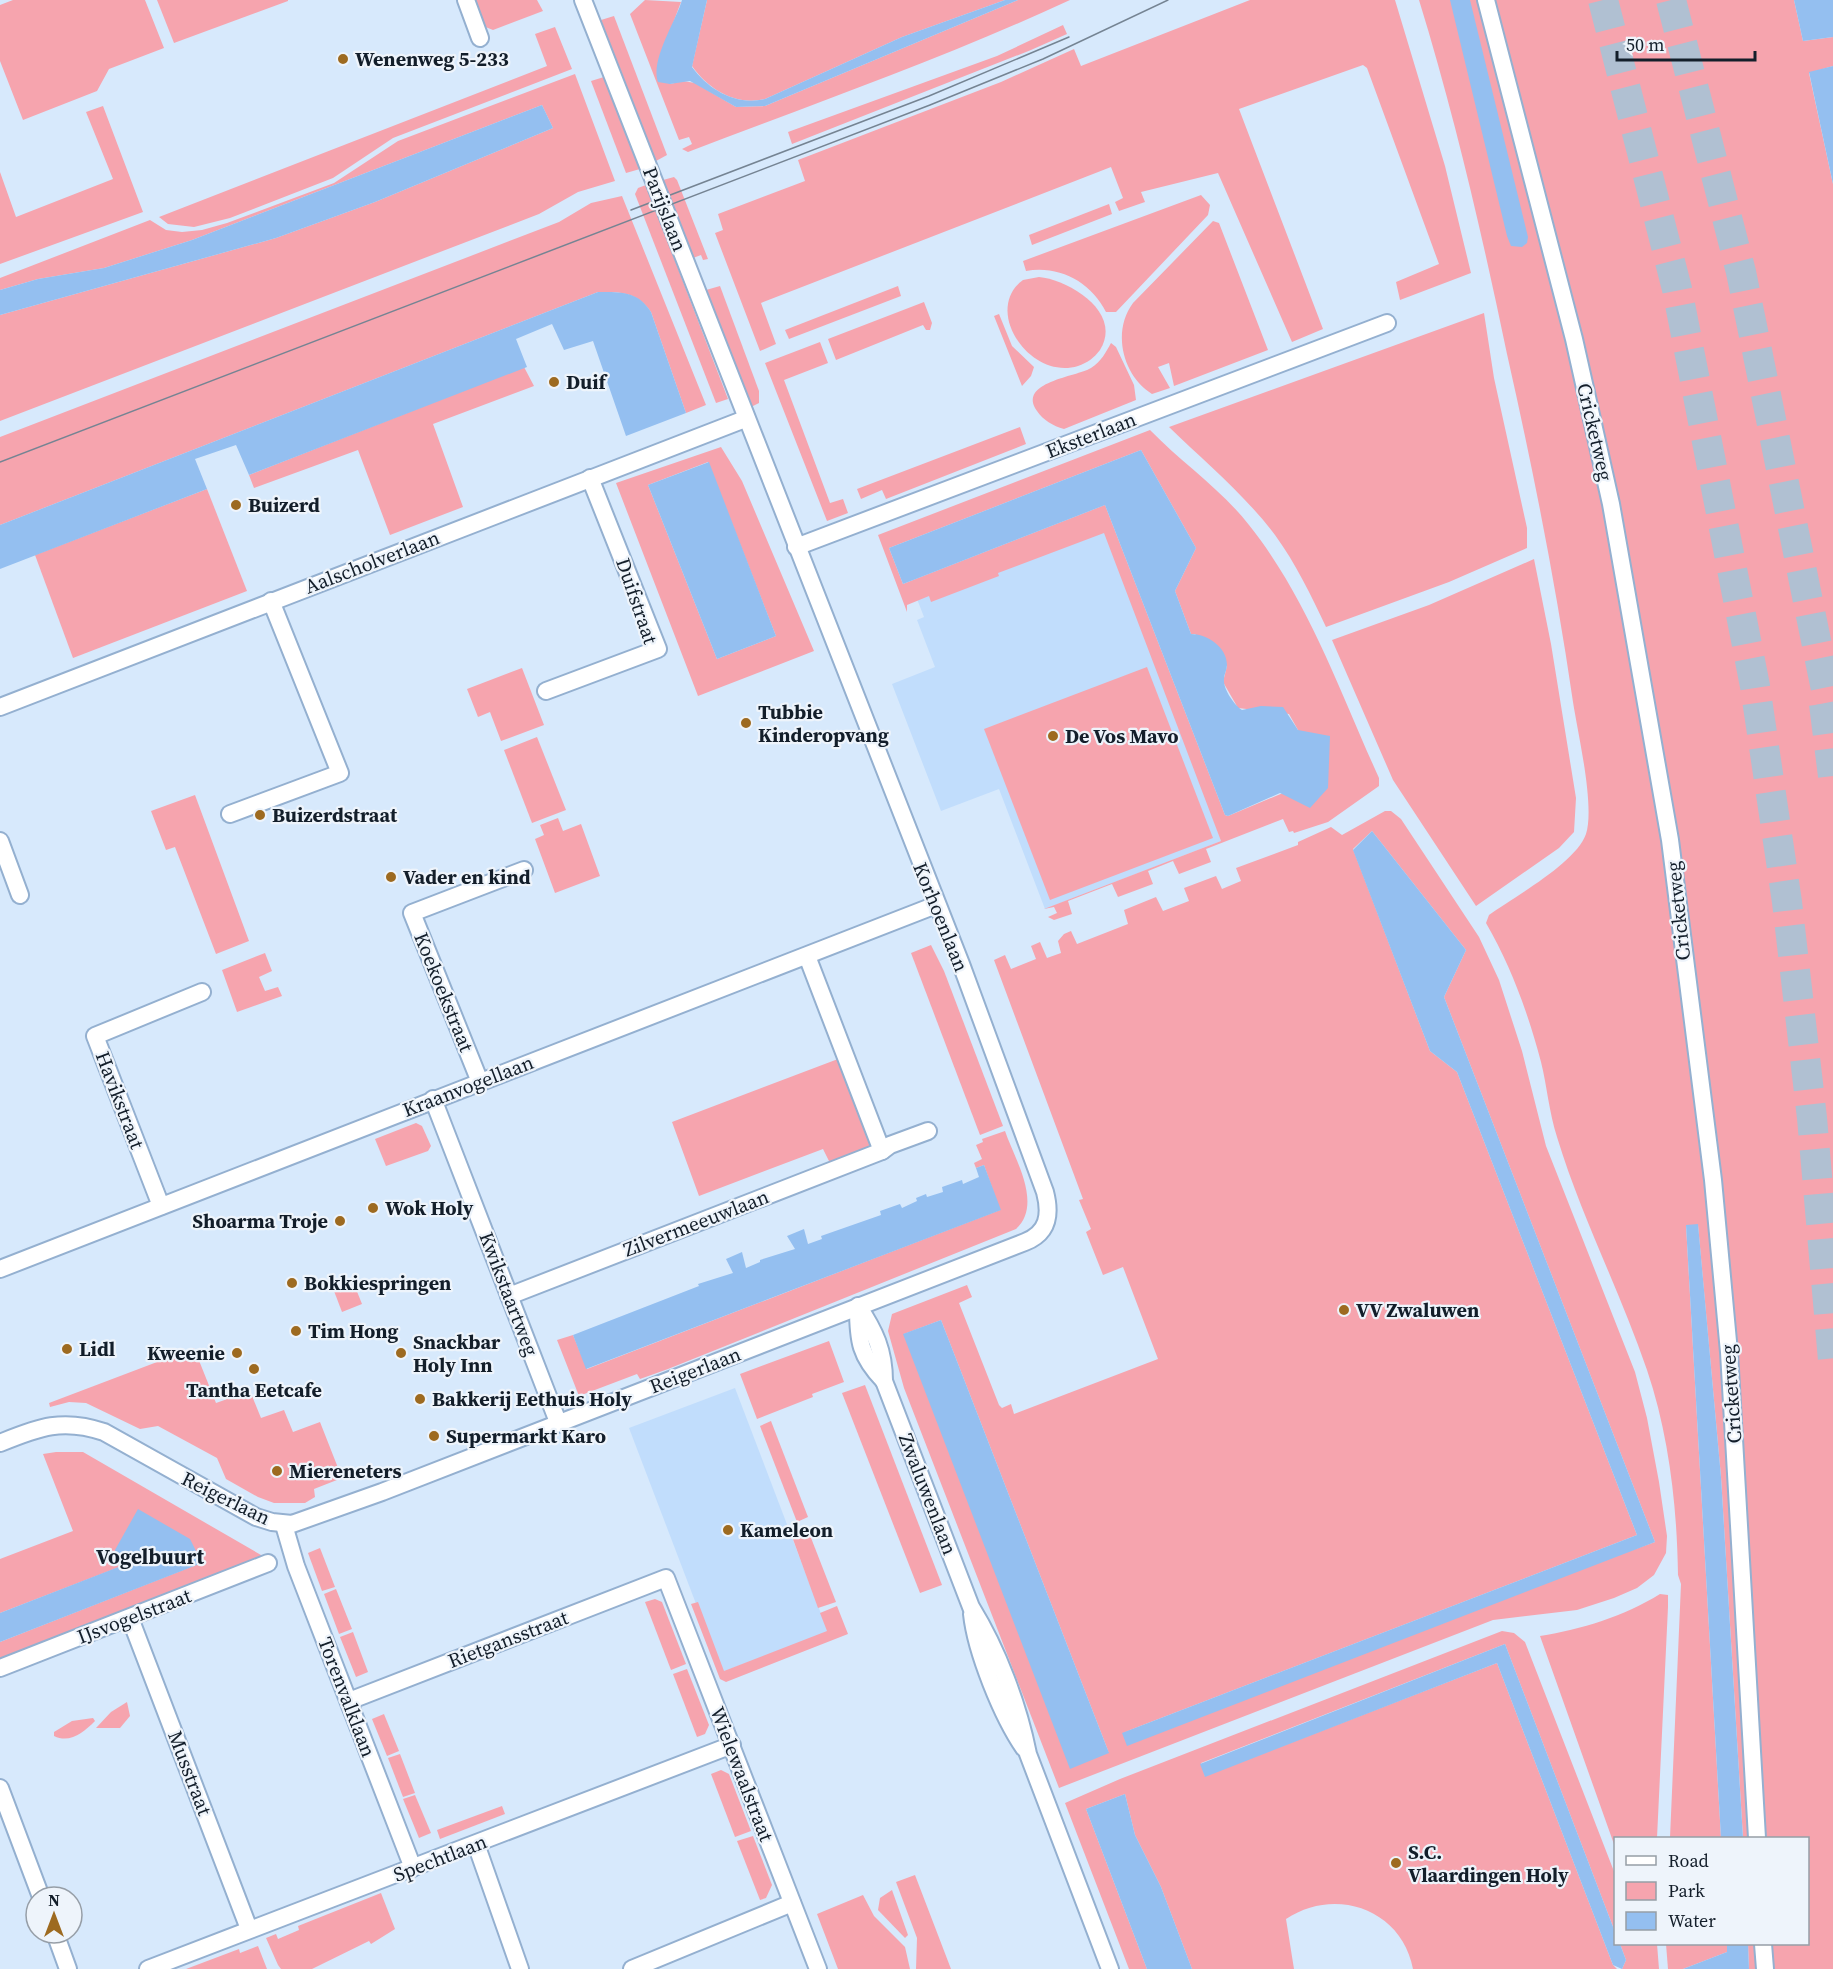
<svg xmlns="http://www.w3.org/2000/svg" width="1833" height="1969" viewBox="0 0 1833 1969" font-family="'Source Serif 4',serif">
  <rect width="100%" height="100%" fill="#d7e9fc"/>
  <g fill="#c1ddfc">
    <path d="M1105,505l116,336 -176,68 -46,-120 -58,22 -49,-127 43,-17 -18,-47 7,-3 -14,-36z"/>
    <path d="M735,1388l93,244 -106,40 -93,-244z"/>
  </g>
  <g fill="#f6a4ae" fill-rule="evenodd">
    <path d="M13,0h132l19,48 -55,21 -12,22 -74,29 -23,-59v-56z"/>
    <path d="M157,0h131v1l-114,42z"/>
    <path d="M474,0h63l6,11 -50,19 -10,-4z"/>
    <path d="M645,0l36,2 -9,24 -2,58 13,-3 12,2 41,24 29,-1 253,-106h52c-125,58 -254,103 -382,152l-6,-3 10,-5 -3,-7 -10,3 -49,-126z"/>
    <path d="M707,0h298l-103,37 -137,62c-29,7 -56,-9 -73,-33z"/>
    <path d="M1250,0h145l50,166 26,107 -71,27 -4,-18 43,-18 -72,-196 -4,-3 -124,44 84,220 -31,13 -74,-169 -77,19 4,10 -26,9 -4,-9 8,-4 -12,-31 -350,136 15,41 -16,7 -45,-118 8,-3 -5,-16 87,-33 -7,-21 203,-78 73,-33 7,17z"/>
    <path d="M1419,0h375l9,41 30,-4v29l-24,7 24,111v1785h-84l-1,-25h60v-106h-65l-22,-361 -23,-252h-12l35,613h-51l11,-254 -3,-9c-1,-69 -9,-140 -31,-205 -27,-79 -66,-154 -90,-233 -8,-25 -10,-51 -16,-75 -13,-49 -30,-96 -55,-139l3,-8c25,-18 87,-52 97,-81 9,-28 -8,-100 -13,-132 -17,-117 -40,-233 -66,-348 -25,-120 -52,-237 -88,-354z"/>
    <path d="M614,16l53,139 -11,6 -55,-141z"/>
    <path d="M1063,25l4,9 -36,16 -239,94 -4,-12 209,-76z"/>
    <path d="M555,27l17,42 -179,69 -60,40 -103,40 -36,9 -26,-3 -9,-7 388,-151 -12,-32z"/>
    <path d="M575,74l40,107 -37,11 -39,22 -539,207v-106l276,-77 99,-36 178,-74 -11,-23 -350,135 -88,28 -66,11 -38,11v-12l150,-58 16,10 16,2 20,-2 25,-7 107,-40 64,-42z"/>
    <path d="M604,77l36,92 -14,4 -35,-92z"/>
    <path d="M103,106l40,106 -143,52v-92l16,45 97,-38 -27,-67z"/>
    <path d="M674,177l3,3 31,79 -5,1 -2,-5 -8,3 -30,-78z"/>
    <path d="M646,185l82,214 -12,4 -81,-209 3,-6z"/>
    <path d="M1201,195l9,10 -2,10 -92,97h-10c-15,-30 -47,-47 -80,-41l-3,-10z"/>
    <path d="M622,196l84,209 -20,8 -35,-101c-13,-20 -30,-20 -53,-20l-598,233v-88l559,-215 32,-19z"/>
    <path d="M1109,204l3,10 -80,31 -3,-10z"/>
    <path d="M1213,221l6,2 49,127 -94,36 -5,-23 -11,4 12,21 -18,6c-30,-19 -40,-63 -19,-91z"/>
    <path d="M1039,277c31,3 84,36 61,73 -6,8 -13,13 -22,16 -48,15 -96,-56 -55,-86z"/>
    <path d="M720,286l39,105v12l-8,4 -45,-117z"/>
    <path d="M898,286l3,10 -112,43 -4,-9z"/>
    <path d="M924,302l8,21 -2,7h-4l-3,-5 -87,35 -8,-21z"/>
    <path d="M1484,313l10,65 33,150v20l-78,34 -123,45c-15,-32 -30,-63 -51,-92 -30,-40 -70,-73 -106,-108z"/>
    <path d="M999,314l13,32 22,21 -3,9 -9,10 -28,-70z"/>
    <path d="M820,342l8,21 -44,17 46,123 13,-4 5,14 -21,8 -62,-158z"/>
    <path d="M1111,343l5,4 18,38 2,15 -72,29c-11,-3 -21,-9 -27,-18 -20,-29 39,-34 54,-43 10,-6 15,-16 20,-25z"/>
    <path d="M524,367l10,19 -101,38 30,83 -73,28 -32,-85 -104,38 -5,-13z"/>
    <path d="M1020,427l6,17 -140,55 -4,-9 -21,9 -4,-10z"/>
    <path d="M1150,430c32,33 71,59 99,95 59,74 91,167 130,253v8l-51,36 -34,11 -1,-2 -4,1 -6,-13 -77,30 5,13 -32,12 -6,-13 -25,10 5,13 -35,13 -6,-13 -44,17 4,13 -18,6 -6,-3 9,-4 -3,-6 -10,2 177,-68 -117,-308 -106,40 1,3 -68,26 -2,-6 -22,9v7l-29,-77zM1141,450l55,98 -21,43 16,43h4l32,32 -4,16 15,26 51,6 9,16 -15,63 -55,23 -3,-1 -120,-310 -202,79 -14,-36z"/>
    <path d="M721,447l21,34 72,170 -116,45 -82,-213zM708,462l68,174 -59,23 -69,-174z"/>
    <path d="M207,489l40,102 -174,67 -38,-103z"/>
    <path d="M1534,559l17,85 25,154 -2,34 -15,16 -83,58 -83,-126 -61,-140 97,-35z"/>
    <path d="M1147,667l66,171 -163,62 -66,-171z"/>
    <path d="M522,668l22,57 -43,16 -11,-29 -12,5 -11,-28z"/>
    <path d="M537,737l29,73 -34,13 -28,-73z"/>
    <path d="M195,795l54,146 -33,13 -41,-107 -9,3 -15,-39z"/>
    <path d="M1385,811h6l10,8 78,118 20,43 23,71 24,95 89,226 12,46 12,64 8,54 -1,17 -12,22 -17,13 -23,10 -37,12 -84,10 -434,168 -155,-400 -16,-57 4,-17 75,-29 5,12 -13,6 40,102 3,3 9,-4 3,10 144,-55 -35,-92 -20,8 -17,-43 5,-3 -12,-29 4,-1 -89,-239 11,-5 6,14 25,-10 -5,-13 9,-4 7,16 14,-5 -3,-12 6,-7 7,-3 6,13 51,-20 -4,-14 32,-13 7,14 26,-10 -5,-13 32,-12 6,13 19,-8 -5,-13 62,-23v-3l33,-15 11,8zM1372,831l94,119 -22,47 211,545 -533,191 515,-198 -180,-463 -27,-21 -77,-202zM941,1320l168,433 -205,-419z"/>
    <path d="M558,818l5,13 18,-7 19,52 -45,17 -20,-54 9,-4 -4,-10z"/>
    <path d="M931,945l13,26 59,155 -23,9 -69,-182z"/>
    <path d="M265,953l7,18 -13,6 6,14 13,-4 4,9 -45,16 -15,-42z"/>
    <path d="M838,1059l32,83 -2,7 -38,14 -7,-14 -124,47 -27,-74z"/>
    <path d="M416,1123l6,3 9,20 -3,5 -42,15 -11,-27z"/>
    <path d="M1005,1131c10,29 38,73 11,98l-348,140 -28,10 -3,-5 -58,22 -22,-56 16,-5 14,34 413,-159 -16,-45 -8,3 -2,-5 8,-4 -6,-14 7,-3 -1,-3z"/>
    <path d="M354,1284l8,20 -20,8 -8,-21z"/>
    <path d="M829,1341l15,41 -32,12 1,3 -56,22 -17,-45z"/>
    <path d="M194,1348l22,55 34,-12 11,27 23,-8 9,22 27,-10 22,56 -28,11 1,8 -10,6h-31l-16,-6 -32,-18 -9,-21 -59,-32 -18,3 -54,-26 -17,-1 -19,5 -1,-4z"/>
    <path d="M865,1385l77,200 -22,8 -78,-200z"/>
    <path d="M771,1421l37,96 -11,5 -37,-96z"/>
    <path d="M56,1452h27l185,107 -268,103v-20l201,-79 -79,3 -122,47v-54l73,-28 -30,-77z"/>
    <path d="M806,1525l30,77 -18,6 -28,-77z"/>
    <path d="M320,1548l15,39 -13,4 -14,-38z"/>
    <path d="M336,1589l16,40 -13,5 -15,-40z"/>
    <path d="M1660,1594l8,1v12l-11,231h-41l-1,9 -75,-211c42,-7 83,-19 120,-42z"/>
    <path d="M655,1599l7,3 24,62 -15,6 -26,-68z"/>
    <path d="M698,1602l26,69 103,-40 -7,-18 17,-7 11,28 -122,48 -6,-3 -29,-75z"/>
    <path d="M1502,1631l12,2 11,9 90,232v58l-110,-288 -304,119 4,13 292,-113 116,302 4,4h-204c-11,-60 -78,-83 -127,-50l8,50h-102l-31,-82 -26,-52 -10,-41 -39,15 61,160h-18l-64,-166 55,-24z"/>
    <path d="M353,1632l15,40 -12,5 -16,-40z"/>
    <path d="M687,1669l22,56 -4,9 -8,3 -24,-63z"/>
    <path d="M127,1702l3,14 -10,12h-24l15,-16z"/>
    <path d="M384,1714l15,37 -12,5 -15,-37z"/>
    <path d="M93,1718l2,3c-11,11 -25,23 -41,15v-4l18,-11z"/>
    <path d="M400,1754l15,39 -12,4 -15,-39z"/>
    <path d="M721,1770l8,4 22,57 -16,6 -24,-63z"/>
    <path d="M415,1795l16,38 -12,5 -16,-39z"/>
    <path d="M502,1806l3,8 -65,25 -3,-9z"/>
    <path d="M753,1836l19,49 -6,13 -6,2 -23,-59z"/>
    <path d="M915,1875l36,94h-35l1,-31 -21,-56z"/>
    <path d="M892,1890l16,45 -3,3 -27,-28 2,-12z"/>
    <path d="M381,1893l14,36 -24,15 -2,-3 -57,28h-31l-3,-4 -12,-27 10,-4 2,5 21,-9 -1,-4z"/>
    <path d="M863,1895l11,21 31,31 5,22h-72l-21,-55z"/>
    <path d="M1620,1944h37l2,25h-37l4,-9z"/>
    <path d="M1666,1944h61v8l-44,17h-15z"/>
    <path d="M258,1946l9,23h-81l53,-20 1,4z"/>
  </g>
  <g fill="#94bff0">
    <path d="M682,0h25l-15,67c17,23 44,39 73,32l137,-62 103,-37h13l-253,106 -29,1 -46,-26 -20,3 -12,-2c-8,-22 18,-61 24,-82z"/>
    <path d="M1450,0h20l58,237 -1,6 -5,4 -11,-1 -4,-10z"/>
    <path d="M1794,0h39v37l-30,4z"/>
    <path d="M1833,66v118l-24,-112z"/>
    <path d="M542,105l11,23 -178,74 -99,36 -276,77v-25l38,-11 66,-11 88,-28z"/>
    <path d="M598,292c23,0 40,-1 53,20l35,101 -60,23 -33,-95 -29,9 -12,-26 -36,15 11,28 -278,108 -13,-30 -41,14 12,30 -207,80v-44z"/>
    <path d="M1141,450l55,98 -21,43 16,43c16,0 36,13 36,31 0,5 -3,9 -3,14 -1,10 10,26 18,31l19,-4 22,1 15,23 32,6 -2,52 -18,20 -30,-15 -52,23 -3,-1 -120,-310 -202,79 -14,-36z"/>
    <path d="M709,462l67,174 -59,23 -69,-174z"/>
    <path d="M1372,831l94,119 -22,47 211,545 -528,204 -5,-13 515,-198 -180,-463 -27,-21 -77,-201z"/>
    <path d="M984,1165l17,45 -415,159 -13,-34 126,-49 -1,-2 35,-11 -7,-14 16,-7 4,16 14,-6v-2l35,-11 -8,-13 17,-7 4,15 14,-5 -1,-3 60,-21 -1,-4 20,-7 2,4 15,-7 -1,-3 10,-4 1,3 16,-5 -1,-5 20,-7 1,4 16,-7 -3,-9z"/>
    <path d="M1698,1224l23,253 22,361h-22l-35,-613z"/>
    <path d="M941,1320l168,433 -39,16 -167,-435z"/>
    <path d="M138,1509l52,30 12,24 -202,79v-29l121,-47 -6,-16z"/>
    <path d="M1505,1644l110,288 1,12h4l6,16 -4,9 -9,-4 -116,-302 -292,114 -5,-13z"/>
    <path d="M1125,1794l10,41 26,52 31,82h-45l-61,-160z"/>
    <path d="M1727,1944h21l1,25h-66l44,-17z"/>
  </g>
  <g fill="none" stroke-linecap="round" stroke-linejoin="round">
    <g stroke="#b0c0d2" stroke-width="30" stroke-dasharray="30 15" stroke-linecap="butt">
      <path d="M1603,0l74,289 78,397 32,216 25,216 21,242"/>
      <path d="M1671,0l70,272 92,452"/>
      <path d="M1824,704l9,72"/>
    </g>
    <defs>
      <g id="minor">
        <path d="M466,0l14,38"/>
        <path d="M1486,0l88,339 37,165 59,336 43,340 16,172 28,486"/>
        <path d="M796,547l591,-224"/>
        <path d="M546,691l112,-42 -68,-171"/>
        <path d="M0,707l745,-288"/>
        <path d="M230,814l110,-41 -69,-172"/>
        <path d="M0,841l20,54"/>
        <path d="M807,956l75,195"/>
        <path d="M480,1082l-68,-169 112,-43"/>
        <path d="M433,1099l125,323"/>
        <path d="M161,1206l-66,-170 107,-44"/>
        <path d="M0,1269l936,-364"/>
        <path d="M509,1296l373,-145 8,-6 38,-14"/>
        <path d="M858,1306c17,25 26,45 26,75l87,226c27,44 47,97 57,147l82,215"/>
        <path d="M858,1307c0,34 2,49 26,74"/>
        <path d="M0,1443c39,-16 63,-25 104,-11l152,85 16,5 20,2 90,-32 643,-250c23,-9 26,-27 20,-50l-84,-228 -378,-964"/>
        <path d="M284,1525l12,41 117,302"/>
        <path d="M972,1614c4,38 30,102 52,134"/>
        <path d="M130,1618l119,311"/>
        <path d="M0,1668l268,-105"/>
        <path d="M349,1701l317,-123 152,391"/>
        <path d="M0,1788l41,109"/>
        <path d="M476,1844l44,125"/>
        <path d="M55,1933l13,36"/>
        <path d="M1763,1944l2,25"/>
        <path d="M148,1969l584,-224"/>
        <path d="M632,1969l160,-66"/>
      </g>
    </defs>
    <use href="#minor" stroke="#94b0d0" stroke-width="20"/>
    <use href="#minor" stroke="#fff" stroke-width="16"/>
    <g stroke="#758493" stroke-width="1.5">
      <path d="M631,210l298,-114 140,-59"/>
      <path d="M0,462l930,-357 113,-46 125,-59"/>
    </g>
  </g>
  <g fill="#9d6a20" stroke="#eef4fb" stroke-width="2">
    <circle cx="343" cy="59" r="6"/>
    <circle cx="554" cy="382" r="6"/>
    <circle cx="236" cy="505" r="6"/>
    <circle cx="746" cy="723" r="6"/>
    <circle cx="1053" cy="736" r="6"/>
    <circle cx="260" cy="815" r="6"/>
    <circle cx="391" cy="877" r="6"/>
    <circle cx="373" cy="1208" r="6"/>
    <circle cx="340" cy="1221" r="6"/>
    <circle cx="292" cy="1283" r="6"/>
    <circle cx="1344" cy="1310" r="6"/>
    <circle cx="296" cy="1331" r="6"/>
    <circle cx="67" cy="1349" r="6"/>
    <circle cx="237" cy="1353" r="6"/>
    <circle cx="401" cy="1353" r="6"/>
    <circle cx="254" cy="1369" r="6"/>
    <circle cx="420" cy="1399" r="6"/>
    <circle cx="434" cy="1436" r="6"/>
    <circle cx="277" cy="1471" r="6"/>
    <circle cx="728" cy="1530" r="6"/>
    <circle cx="1396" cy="1863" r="6"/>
  </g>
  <g text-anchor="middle" stroke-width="4.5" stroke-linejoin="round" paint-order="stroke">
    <g font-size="20" font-weight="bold" fill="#131e2a" stroke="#eef4fb" text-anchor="start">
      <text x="355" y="66">Wenenweg 5-233</text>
      <text x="566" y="389">Duif</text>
      <text x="248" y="512">Buizerd</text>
      <text x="758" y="719">Tubbie<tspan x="758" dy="23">Kinderopvang</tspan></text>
      <text x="1065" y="743">De Vos Mavo</text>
      <text x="272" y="822">Buizerdstraat</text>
      <text x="403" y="884">Vader en kind</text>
      <text x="385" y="1215">Wok Holy</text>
      <text x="328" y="1228" text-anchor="end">Shoarma Troje</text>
      <text x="304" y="1290">Bokkiespringen</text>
      <text x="1356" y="1317">VV Zwaluwen</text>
      <text x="308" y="1338">Tim Hong</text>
      <text x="413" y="1349">Snackbar<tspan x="413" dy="23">Holy Inn</tspan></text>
      <text x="79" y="1356">Lidl</text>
      <text x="225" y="1360" text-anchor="end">Kweenie</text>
      <text x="254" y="1397" text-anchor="middle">Tantha Eetcafe</text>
      <text x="432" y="1406">Bakkerij Eethuis Holy</text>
      <text x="446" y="1443">Supermarkt Karo</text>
      <text x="289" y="1478">Miereneters</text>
      <text x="740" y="1537">Kameleon</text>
      <text x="1408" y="1859">S.C.<tspan x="1408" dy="23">Vlaardingen Holy</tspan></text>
    </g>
    <g font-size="20" fill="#131e2a" stroke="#eef4fb">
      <text transform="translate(665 209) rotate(69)" y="7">Parijslaan</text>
      <text transform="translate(1595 432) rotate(77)" y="7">Cricketweg</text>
      <text transform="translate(1091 435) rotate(-21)" y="7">Eksterlaan</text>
      <text transform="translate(372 562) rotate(-21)" y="7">Aalscholverlaan</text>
      <text transform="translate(637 601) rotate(71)" y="7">Duifstraat</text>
      <text transform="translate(1678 911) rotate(-96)" y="7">Cricketweg</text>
      <text transform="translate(941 917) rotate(68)" y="7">Korhoenlaan</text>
      <text transform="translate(444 992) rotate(68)" y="7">Koekoekstraat</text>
      <text transform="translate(468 1086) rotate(-21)" y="7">Kraanvogellaan</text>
      <text transform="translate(120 1100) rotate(69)" y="7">Havikstraat</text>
      <text transform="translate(696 1223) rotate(-21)" y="7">Zilvermeeuwlaan</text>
      <text transform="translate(509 1294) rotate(69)" y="7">Kwikstaartweg</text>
      <text transform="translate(695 1370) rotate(-21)" y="7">Reigerlaan</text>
      <text transform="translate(1731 1394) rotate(-94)" y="7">Cricketweg</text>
      <text transform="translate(928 1494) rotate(69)" y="7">Zwaluwenlaan</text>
      <text transform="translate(226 1498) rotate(26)" y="7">Reigerlaan</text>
      <text transform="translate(134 1616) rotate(-21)" y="7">IJsvogelstraat</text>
      <text transform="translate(508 1639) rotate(-21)" y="7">Rietgansstraat</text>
      <text transform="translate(347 1697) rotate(69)" y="7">Torenvalklaan</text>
      <text transform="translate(190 1773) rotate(69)" y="7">Musstraat</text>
      <text transform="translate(742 1774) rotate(69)" y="7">Wielewaalstraat</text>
      <text transform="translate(440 1858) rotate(-21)" y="7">Spechtlaan</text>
    </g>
    <g font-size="21" font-weight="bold" fill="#131e2a" stroke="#eef4fb">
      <text x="150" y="1564">Vogelbuurt</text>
    </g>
  </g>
  <rect x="1614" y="1837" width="195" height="108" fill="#eef4fb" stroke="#969ea7" stroke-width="1.5"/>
  <rect x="1626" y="1856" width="30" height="9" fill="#ffffff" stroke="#969ea7" stroke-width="1.5"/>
  <text x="1668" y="1867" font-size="18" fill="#131e2a">Road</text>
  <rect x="1626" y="1882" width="30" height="18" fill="#f6a4ae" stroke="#969ea7" stroke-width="1.5"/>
  <text x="1668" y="1897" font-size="18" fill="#131e2a">Park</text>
  <rect x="1626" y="1912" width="30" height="18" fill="#94bff0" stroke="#969ea7" stroke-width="1.5"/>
  <text x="1668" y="1927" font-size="18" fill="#131e2a">Water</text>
  <g transform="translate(54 1915)"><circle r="28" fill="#eef4fb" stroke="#969ea7" stroke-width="1.5"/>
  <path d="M0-4.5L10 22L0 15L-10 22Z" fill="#9d6a20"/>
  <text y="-9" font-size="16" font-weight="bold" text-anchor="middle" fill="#131e2a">N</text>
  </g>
  <path d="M1617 51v9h138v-9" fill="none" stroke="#131e2a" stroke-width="3"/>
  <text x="1626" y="51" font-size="18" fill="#131e2a" stroke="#eef4fb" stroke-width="4.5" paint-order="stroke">50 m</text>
</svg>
